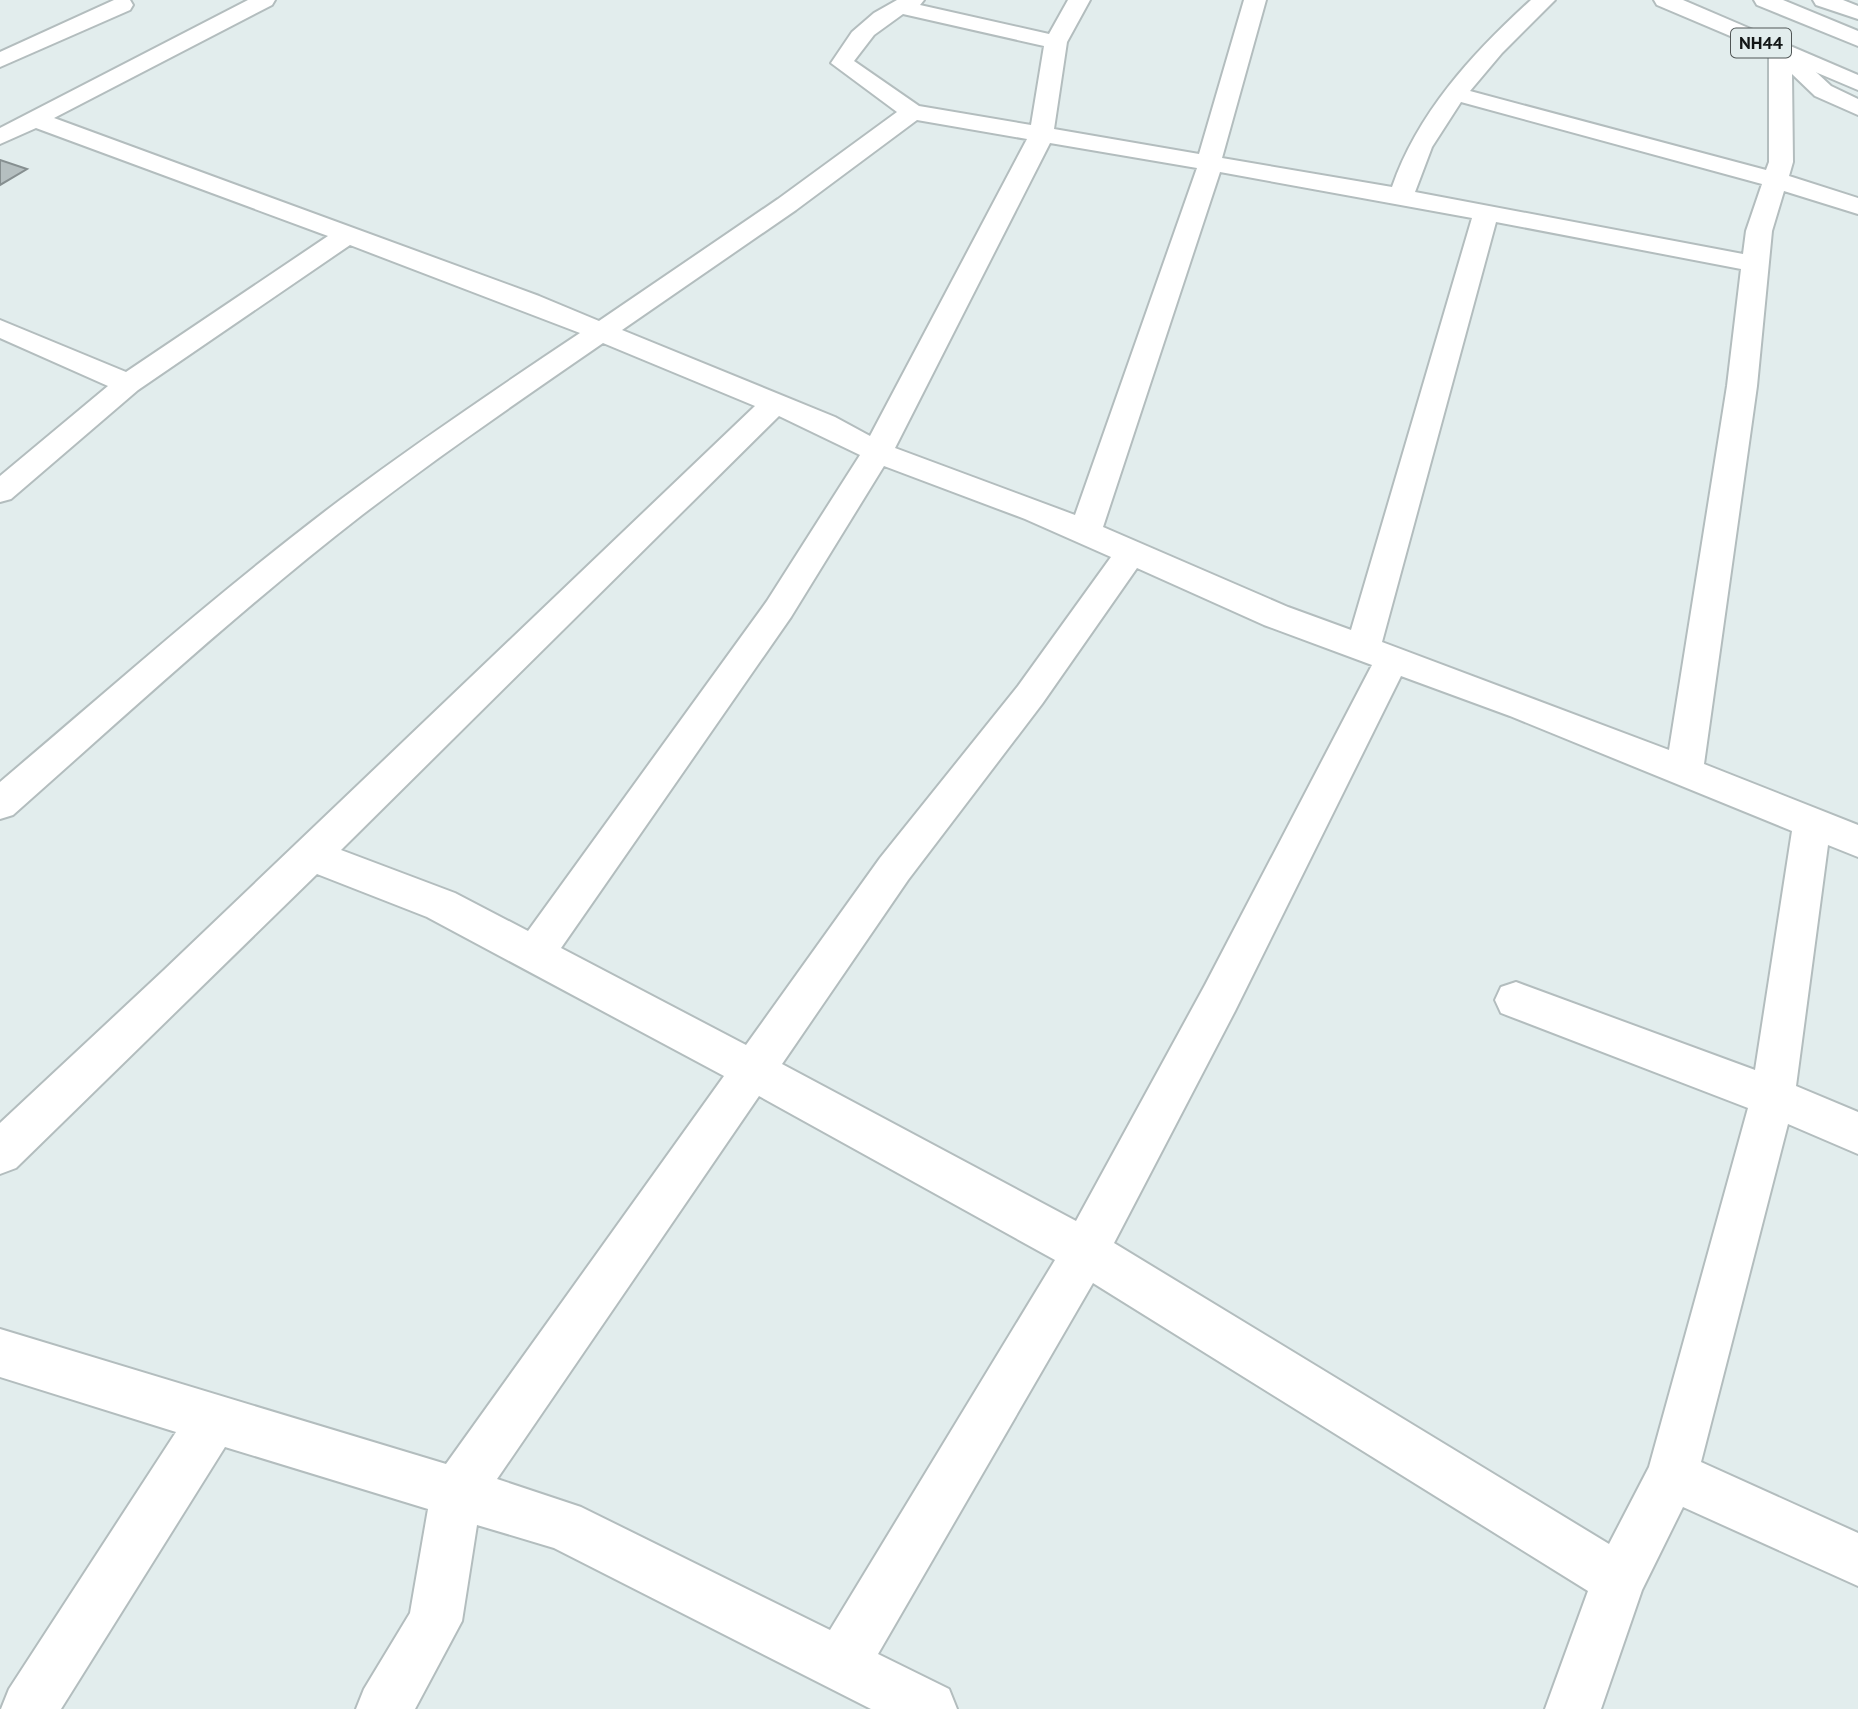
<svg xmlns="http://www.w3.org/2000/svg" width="1858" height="1709" viewBox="0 0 1858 1709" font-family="'PT Sans',sans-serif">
  <rect width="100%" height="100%" fill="#e2eded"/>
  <path fill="#b5bfc0" stroke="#868f90" stroke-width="2" d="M0,160l27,9 -27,16z"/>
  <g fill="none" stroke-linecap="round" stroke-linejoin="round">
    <defs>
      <g id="minor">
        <path d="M114,0h16l3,5 -3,5 -130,57v-15z"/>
        <path d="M248,0h27l-3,5 -218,113 485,178 60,25 179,-122 119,-87 -66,-49 21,-31 22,-19 23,-13h27l-4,5 129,29 19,-34h22l-23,42 -13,87 145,25 45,-154h22l-44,158 170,29c26,-75 81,-134 139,-187h24l-53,53 -32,38 296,79 3,-8v-111l3,-5h16l43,40 27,13v16l-43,-19 -23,-22 1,88 -4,14 69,22v16l-74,-23 -12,40 -15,155 -53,378 154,61v32l-30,-12 -32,241 62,26v42l-70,-30 -87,338 157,71v53l-175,-79 -41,83 -41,119h-56l43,-118 -495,-308 -215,371 71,35 8,20h-86l-317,-161 -77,-23 -15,96 -47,88h-59l8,-20 46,-76 18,-104 -203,-62 -164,262h-60l8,-20 167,-257 -176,-55v-48l446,135 278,-388 -297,-159 -110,-43 -301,294 -16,6v-51l164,-153 591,-564 -152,-63c-81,56 -163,112 -241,172 -121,94 -234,198 -349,300l-13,4v-37c112,-95 222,-193 340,-282 78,-58 159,-113 240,-167l-230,-88 -212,145 -127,109 -11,3v-26l108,-90 -108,-48v-18l126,52 202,-136 -292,-108 -36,16v-16zM903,14l141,32 -13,79 -112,-19 -65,-45 20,-26zM1461,102l301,82 -16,47 -3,23 -328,-62 17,-45zM917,120l110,19 -157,297 -35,-19 -213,-87 174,-120zM1050,143l147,25 -122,347 -180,-67zM1220,172l252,46 -121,412 -63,-23 -185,-80zM1496,222l245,47 -14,117 -58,364 -287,-108zM779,416l81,39 -93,146 -239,330 -73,-38 -114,-43zM884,466l141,53 86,38 -93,129 -138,172 -134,187 -185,-97 230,-331zM1137,568l127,57 108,40 -167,320 -129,236 -294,-157 126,-184 134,-176zM1401,676l109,40 282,115 -37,239 -239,-88 -15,5 -6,13 6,13 247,95 -99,359 -40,77 -495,-301 121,-232zM759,1096l296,164 -225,370 -249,-123 -84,-28z"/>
        <path d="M1813,0h30l15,6v13l-42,-14z"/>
      </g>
      <g id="highway">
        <path d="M1654,0h29l175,75v15l-201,-85z"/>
        <path d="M1754,0h29l75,31v15l-101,-41z"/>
      </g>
    </defs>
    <use href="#minor" stroke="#b3bdbe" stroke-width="4"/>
    <use href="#highway" stroke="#b3bdbe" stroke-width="4"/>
    <use href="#minor" fill="#fff" fill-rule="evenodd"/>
    <use href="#highway" fill="#fff" fill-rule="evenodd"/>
  </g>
  <g text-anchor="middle" stroke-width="6" stroke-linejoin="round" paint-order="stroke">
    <rect fill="#e2eded" stroke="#505656" stroke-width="2" x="1731" y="28.5" width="60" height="29" rx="5"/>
    <g font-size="18" font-weight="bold" fill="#121616">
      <text x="1761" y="49">NH44</text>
    </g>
  </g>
</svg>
